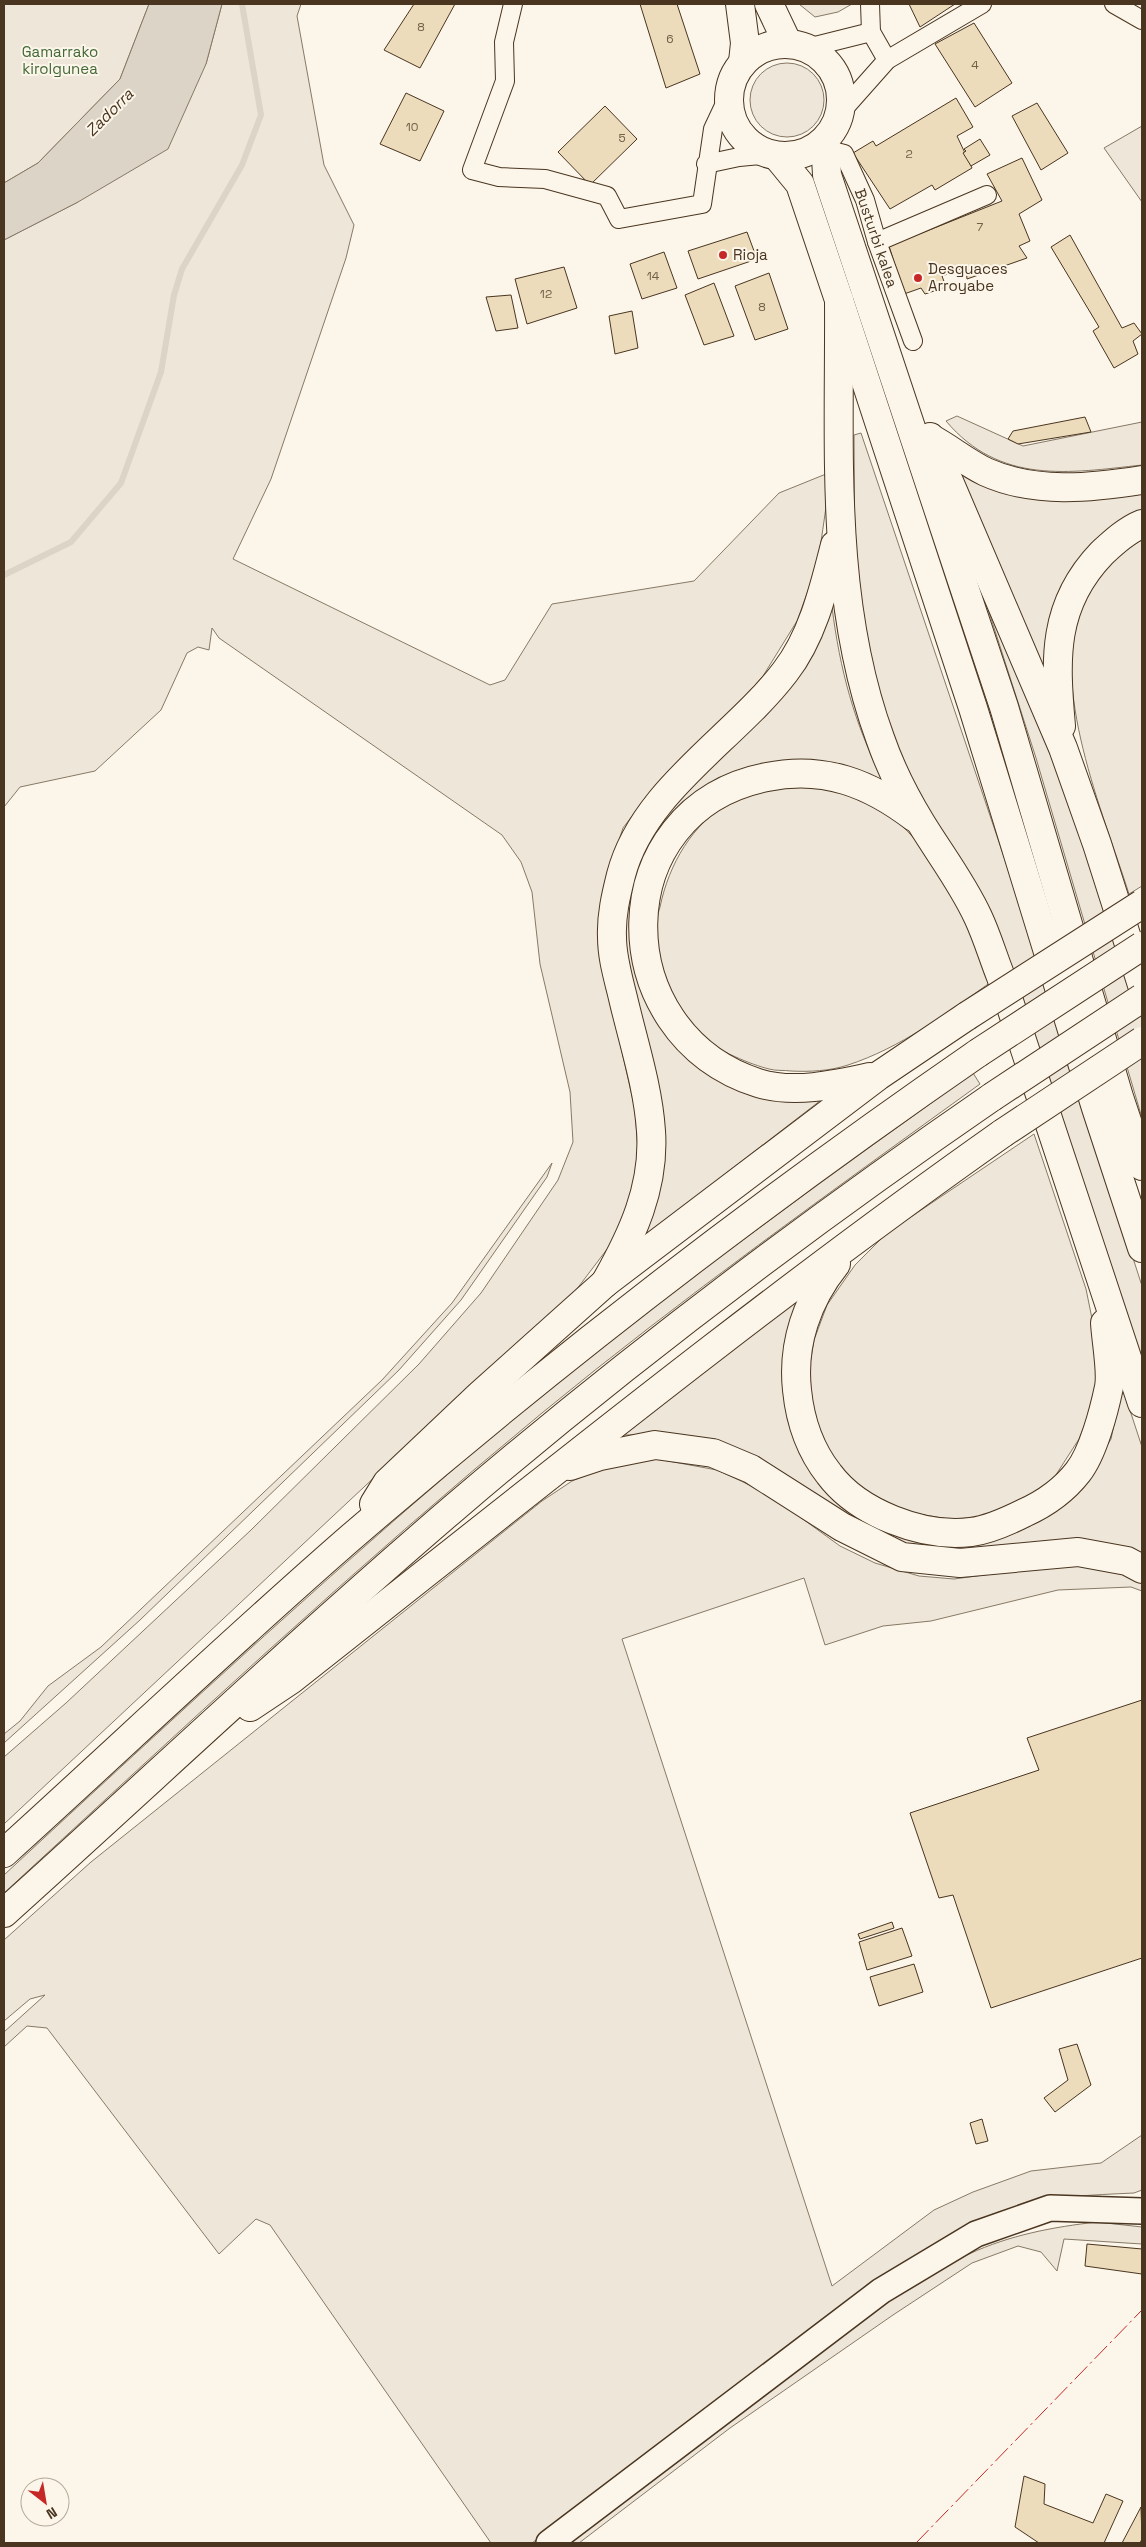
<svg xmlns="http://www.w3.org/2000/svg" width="1146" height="2547" viewBox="0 0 1146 2547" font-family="'Space Grotesk',sans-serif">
  <rect width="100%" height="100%" fill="#fbf6e9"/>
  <g fill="#ede6d9" stroke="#887966">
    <path d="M4,4h145l-29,75 -82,84 -34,20z"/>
    <path d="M222,4h79l-4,12 27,149 30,60 -8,33 -75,221 -38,80 257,126 15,-5 47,-76 142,-23 85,-88 47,-19 1,26 -9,63 -21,58 -34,55 -47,53 -62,58 -31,41 -16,48v110l28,123 4,57 -22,70 -53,70 -169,152 -391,366v-67l62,-54 185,-173 168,-166 62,-71 77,-113 15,-38 -3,-50 -30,-128 -8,-72 -11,-30 -19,-27 -283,-197 -7,-10 -3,22 -11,-3 -11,6 -26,57 -66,61 -75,16 -16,20v-567l74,-38 128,-138z"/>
    <path d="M799,4h53l-14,8 -23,5z"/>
    <circle cx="787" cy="100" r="37"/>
    <path d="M1142,126v76l-38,-54z"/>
    <path d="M957,416l66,30 119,-24v43c-73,8 -142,20 -196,-44z"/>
    <path d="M861,433l144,427 137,426v80l-218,-561 -42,-87 -27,-130 -1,-153z"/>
    <path d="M952,466l190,26v18l-29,17 -62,92 -7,49z"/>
    <path d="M1142,540v346l-13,8c-26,-82 -81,-208 -47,-292 10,-25 38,-49 60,-62z"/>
    <path d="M987,606l99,231 56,179v102l-106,-360z"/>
    <path d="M832,607c8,63 22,116 51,173l-57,-17 -61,2 -116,97 20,174 156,61 -179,138 14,-49 -34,-215 -2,-38 4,-46 13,-39z"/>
    <path d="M813,786c9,2 20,2 30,5 80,22 120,121 148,191 -45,32 -91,66 -143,83 -18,6 -39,7 -57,6 -7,-1 -15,0 -22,-2 -17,-4 -53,-19 -65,-31 -28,-29 -46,-68 -48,-108 -1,-7 2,-16 4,-23 9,-43 32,-83 71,-106 18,-12 60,-13 82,-15z"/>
    <path d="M973,1073l7,11c-148,107 -297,213 -438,329 -186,153 -362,318 -538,480v-18c173,-160 346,-321 528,-472 142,-116 292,-223 441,-330z"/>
    <path d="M1034,1134l52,155 12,59 -1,45 -18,46 -29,45 -62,33 -40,2 -41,-7 -43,-20 -23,-24 -19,-29 -11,-34 -3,-29 6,-36 13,-35 28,-40 32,-32z"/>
    <path d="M552,1163l-5,14 -86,123 -62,70 -259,250 -136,123v-9l16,-13 28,-35 53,-39 281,-267 70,-77z"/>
    <path d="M799,1297l8,162 144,83 142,-73 18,-30 11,-53 20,61v108h-213l-259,-120h-47z"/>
    <path d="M652,1458l65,12 50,23 73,53 35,17 44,13 35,3 97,-13 23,-1 33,2 35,15v9l-11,-4 -73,3 -127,31 -48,5 -58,19 -21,-67 -182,61 210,647 102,-76 39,-18 58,-21 70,-8 41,-28v55l-8,3c-42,2 -83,3 -123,15 -62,18 -114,62 -165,99 -106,76 -209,157 -314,236h-41l-221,-318 -14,-6 -37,35 -172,-226 -20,-2 -23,21v-15l41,-37 -15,4 -26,22v-81l87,-78 451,-361 30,-20 33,-14z"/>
    <path d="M1097,2222l45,5v17l-78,-5 -7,32 -16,-19 -23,-6 -46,17 -79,52 -163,113 -151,115h-13c77,-58 153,-115 230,-173 55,-41 110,-87 173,-116 41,-19 84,-27 128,-32z"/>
  </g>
  <path fill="#dcd4c6" stroke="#887966" d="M149,4h73l-16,60 -38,85 -90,53 -74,38v-57l34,-20 82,-84z"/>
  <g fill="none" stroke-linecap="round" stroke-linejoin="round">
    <path stroke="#dcd4c6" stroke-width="6" d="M4,575l67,-33 50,-59 40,-111 13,-77 8,-26 60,-104 19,-50 -19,-111"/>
  </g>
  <g fill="#ecdcbc" stroke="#4a3520">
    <path d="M414,4h41l-35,64 -36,-18z"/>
    <path d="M640,4h37l23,70 -34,14z"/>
    <path d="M909,4h46l-35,23z"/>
    <path d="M974,23l38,60 -37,24 -40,-63z"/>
    <path d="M406,93l38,18 -24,50 -40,-17z"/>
    <path d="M956,98l17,29 -16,9 15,32 -37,22 -3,-5 -42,24 -37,-56 20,-12 3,5z"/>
    <path d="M1037,103l31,50 -27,17 -29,-54z"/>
    <path d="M605,106l32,33 -47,46 -32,-33z"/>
    <path d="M980,139l10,16 -19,11 -8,-13 3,-2 -2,-2z"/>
    <path d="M1022,158l20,42 -23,14 11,27 -11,5 8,12 -60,21 -1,-12 -24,9 4,11 -21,7 -4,-6 -17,6 -15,-48 113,-45 -15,-27z"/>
    <path d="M747,232l10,27 -59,20 -10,-28z"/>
    <path d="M1070,235l52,93 12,-5 8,11 -9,7 5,13 -24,14 -21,-37 6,-4 -48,-80z"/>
    <path d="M664,252l13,36 -35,11 -12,-35z"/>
    <path d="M564,267l13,41 -50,16 -12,-45z"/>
    <path d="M769,273l19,56 -33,11 -20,-54z"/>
    <path d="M714,283l20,53 -30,9 -19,-50z"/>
    <path d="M511,295l7,33 -22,3 -10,-34z"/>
    <path d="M632,311l6,37 -23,6 -6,-38z"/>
    <path d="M1085,417l6,15 -73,12 -10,-5 5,-8z"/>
    <path d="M1142,1700v258l-151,50 -38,-113 -14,3 -29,-85 129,-43 -12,-32z"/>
    <path d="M892,1922l2,6 -34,11 -2,-5z"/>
    <path d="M902,1928l10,28 -45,14 -8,-28z"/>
    <path d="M914,1964l9,28 -44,14 -9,-29z"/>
    <path d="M1077,2044l14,41 -36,27 -11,-14 24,-18 -9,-31z"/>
    <path d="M982,2119l6,22 -12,3 -6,-21z"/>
    <path d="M1087,2244l55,5v25l-57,-8z"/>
    <path d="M1024,2476l21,8 -1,20 49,19 13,-29 17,7 -19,42h-65l-24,-16z"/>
    <path d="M1141,2507l1,32 -2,4h-18z"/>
  </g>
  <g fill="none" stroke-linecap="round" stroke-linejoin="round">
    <defs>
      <g id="street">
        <path d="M513,4l-9,38 1,39 -33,89 27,7 46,2 62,17 12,23 83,-15 11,-75 16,-34"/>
        <path d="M870,4l1,28 16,28"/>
        <path d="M1114,4l28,16"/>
        <path d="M807,48l64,-16"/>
        <path d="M840,113l47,-53 95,-56"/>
        <path d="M825,149l19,5 21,46 12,42 36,99"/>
        <path d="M706,164l33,-7 32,-3"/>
        <path d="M877,242l110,-47"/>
      </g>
      <path id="secondary" d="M549,2543l332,-252 95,-57 74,-26 92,3"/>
      <g id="highway">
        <path d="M740,4l5,39 -2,19"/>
        <path d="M769,4l19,40"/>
        <circle cx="785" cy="100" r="56"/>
        <path d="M825,140l2,35 177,532 115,390 23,69"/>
        <path d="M777,156l23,28 39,116 134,408 123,400 46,140"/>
        <path d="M839,300c1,146 -10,299 41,438 10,29 25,59 41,85 19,31 42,61 57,94 9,19 15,40 23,60l141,426"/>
        <path d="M930,437l133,311 34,96 45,141"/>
        <path d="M930,438c19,10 37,25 56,34 49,22 105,16 156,8"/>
        <path d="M1061,726c-6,-67 -9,-121 41,-173 12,-11 25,-23 40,-29"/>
        <path d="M870,1077c-36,8 -77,17 -112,6 -155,-50 -154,-274 9,-306 57,-12 104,7 148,41"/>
        <path d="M836,1264c-29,36 -44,80 -39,126 3,30 13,60 32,84 29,39 94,64 142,58 17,-2 37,-11 53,-19 20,-9 40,-23 54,-41 15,-19 26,-61 31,-85 3,-16 -3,-46 -4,-64"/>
        <path d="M605,1283c27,-47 50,-96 46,-152 -3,-45 -18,-90 -28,-133 -5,-21 -11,-40 -11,-61 -1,-21 4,-42 9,-62 22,-85 113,-136 164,-203 28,-36 39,-84 50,-127"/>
        <path d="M570,1466l30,-10 55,-11 58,8 38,16 91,58 60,30 58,6 118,-11 49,9 15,8"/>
        <path d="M374,1504l13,-21 93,-88 125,-112 273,-207 89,-60"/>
        <path d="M250,1707l42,-28c235,-185 467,-374 711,-546"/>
        <path d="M4,1853c117,-106 232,-216 352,-320 198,-171 406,-331 622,-480"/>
        <path d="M4,1913c150,-135 297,-274 450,-405 172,-147 352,-283 538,-411"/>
      </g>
    </defs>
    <use href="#street" stroke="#4a3520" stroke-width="20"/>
    <use href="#secondary" stroke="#4a3520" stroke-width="28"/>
    <use href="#highway" stroke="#4a3520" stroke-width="30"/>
    <use href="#street" stroke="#fbf6e9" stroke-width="18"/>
    <use href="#secondary" stroke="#fbf6e9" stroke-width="25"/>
    <use href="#highway" stroke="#fbf6e9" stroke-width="28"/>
    <defs>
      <g id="highway-bridge">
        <path d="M967,1016l175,-112"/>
        <path d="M978,1053l164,-107"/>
        <path d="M992,1097l150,-99"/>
        <path d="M1003,1133l139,-92"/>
      </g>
    </defs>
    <use href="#highway-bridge" stroke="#4a3520" stroke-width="30" stroke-linecap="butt"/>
    <use href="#highway-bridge" stroke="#fbf6e9" stroke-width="28"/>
    <path stroke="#c62828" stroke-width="1" stroke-dasharray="18 4 2.5 4" stroke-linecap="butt" d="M916,2543l226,-233"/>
  </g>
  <g fill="#c62828" stroke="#fbf6e9" stroke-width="2">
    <circle cx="723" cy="255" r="5"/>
    <circle cx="918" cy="278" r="5"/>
  </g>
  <g text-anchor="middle" stroke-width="4" stroke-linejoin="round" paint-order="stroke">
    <g font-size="12" fill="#725f47">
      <text x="421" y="31">8</text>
      <text x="670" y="43">6</text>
      <text x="975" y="69">4</text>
      <text x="412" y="131">10</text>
      <text x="622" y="142">5</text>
      <text x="909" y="158">2</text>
      <text x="980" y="231">7</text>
      <text x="653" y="280">14</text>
      <text x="546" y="298">12</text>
      <text x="762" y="311">8</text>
    </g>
    <g font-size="15" fill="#436837" stroke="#fbf6e9">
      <text x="60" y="57">Gamarrako<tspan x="60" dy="17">kirolgunea</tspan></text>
    </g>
    <g font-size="15" fill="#4a3520" stroke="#fbf6e9">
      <text transform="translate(876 238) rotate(71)" y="5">Busturbi kalea</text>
    </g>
    <g font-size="15" fill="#4a3520" stroke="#fbf6e9" text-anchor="start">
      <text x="733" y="260">Rioja</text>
      <text x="928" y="274">Desguaces<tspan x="928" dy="17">Arroyabe</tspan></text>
    </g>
    <g font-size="16" font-style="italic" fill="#4a3520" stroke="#fbf6e9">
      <text transform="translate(109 112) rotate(-45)" y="6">Zadorra</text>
    </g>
  </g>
  <rect width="1146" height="2547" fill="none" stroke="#4a3520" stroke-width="10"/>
  <g transform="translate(45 2502) rotate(149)"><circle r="24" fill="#fbf6e9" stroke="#b4a999"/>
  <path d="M0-4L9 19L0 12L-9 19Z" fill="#c62828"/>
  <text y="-8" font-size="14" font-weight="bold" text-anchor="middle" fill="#4a3520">N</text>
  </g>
</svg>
